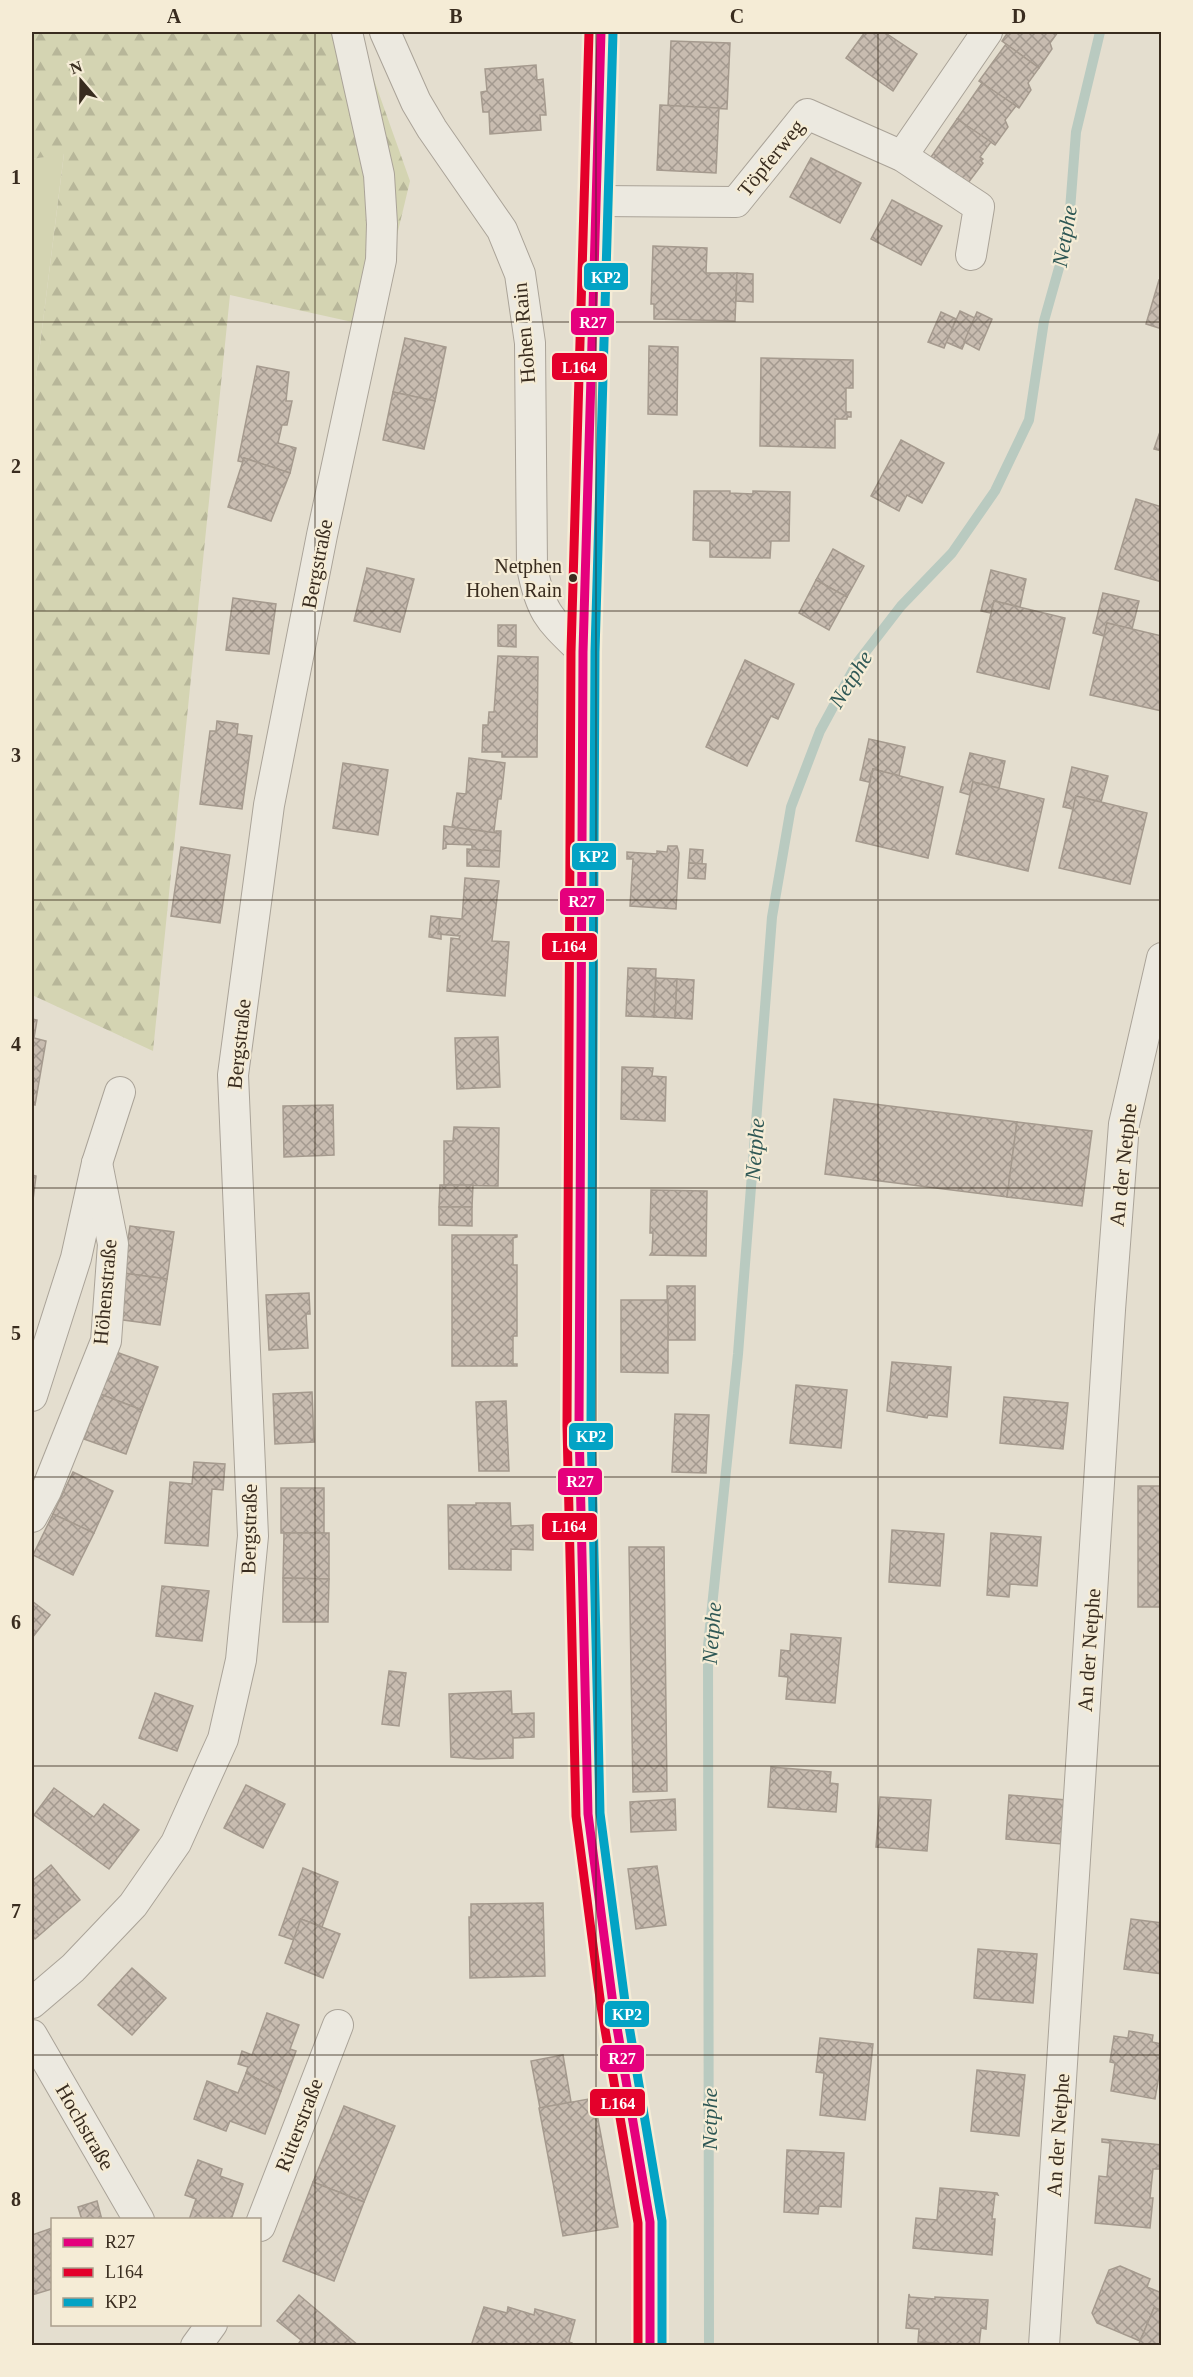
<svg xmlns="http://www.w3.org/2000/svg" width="1193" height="2377" viewBox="0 0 1193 2377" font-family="'Times New Roman',serif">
  <defs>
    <pattern id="forest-firs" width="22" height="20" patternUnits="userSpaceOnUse" patternTransform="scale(1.5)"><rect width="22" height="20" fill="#d4d4b2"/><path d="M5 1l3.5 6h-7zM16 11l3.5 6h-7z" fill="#b7b699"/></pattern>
    <pattern id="building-cross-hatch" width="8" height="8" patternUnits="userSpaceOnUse" patternTransform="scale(1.5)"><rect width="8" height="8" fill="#c8bcb0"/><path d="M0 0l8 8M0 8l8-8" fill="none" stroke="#a3998f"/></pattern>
  </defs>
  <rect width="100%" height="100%" fill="#e4decf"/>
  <path fill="#d4d4b2" d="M64,153l-32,256v-250z"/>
  <path fill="url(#forest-firs)" d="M32,32h325l53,149 -35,146 -145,-32 -77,756 -121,-56v-586l32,-255 -32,5z"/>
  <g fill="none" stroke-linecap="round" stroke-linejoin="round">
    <path stroke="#b9cac0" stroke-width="10" d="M709,2346l-1,-700 30,-292 34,-437 19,-110 29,-76 37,-68 44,-57 51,-53 43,-62 34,-71 15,-99 24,-85 8,-104 24,-100"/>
  </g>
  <g fill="url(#building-cross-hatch)" stroke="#a59a8e" stroke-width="1.5">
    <path d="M865,32h19l33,22 -24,37 -47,-33z"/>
    <path d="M1008,32h50l-8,11 2,6 -13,19 -37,-27z"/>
    <path d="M671,41l59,2 -3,66 -59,-3z"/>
    <path d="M1006,44l33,24 -11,15 3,7 -12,18 -40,-27z"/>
    <path d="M536,65l1,15 6,-1 3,36h-6l1,15 -51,4 -1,-22h-6l-2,-20 6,-1 -2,-22z"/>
    <path d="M982,83l34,23 -11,14 3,7 -13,18 -38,-26z"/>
    <path d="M660,105l59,3 -3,65 -59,-3z"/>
    <path d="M957,119l34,23 -11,15 3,2 -2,2 2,2 -15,20 -37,-26z"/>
    <path d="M811,158l50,25 -21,40 -50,-26z"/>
    <path d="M892,200l50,26 -21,39 -50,-26z"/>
    <path d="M653,246l54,2 -1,25h31l-2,48 -81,-2v-15h-3z"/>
    <path d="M737,273l16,1v28l-17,-1z"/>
    <path d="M1159,280l3,1v48l-16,-5z"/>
    <path d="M960,311l15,7 -13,31 -16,-7z"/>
    <path d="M941,312l15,7 -12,29 -16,-6z"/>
    <path d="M977,312l15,7 -13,31 -15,-8z"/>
    <path d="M405,338l41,9 -11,54 -42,-9z"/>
    <path d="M649,346l29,1 -1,68 -29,-1z"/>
    <path d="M761,358l92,2v28h-7v24h5v5h-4v2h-12v29l-75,-2z"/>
    <path d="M257,366l32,6 -3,29h6l-5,24h-5l-4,18 18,5 -6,25 -46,-15 -2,4 -4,-1z"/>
    <path d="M393,392l42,9 -11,48 -41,-9z"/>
    <path d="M1162,426v25l-8,-2z"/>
    <path d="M901,440l43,23 -22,40 -15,-8 -8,16 -28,-15z"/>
    <path d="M244,458l46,15 -19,48 -43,-14z"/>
    <path d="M694,491h36v2l23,1v-3l37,1 -1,49h-18l-1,17 -60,-1v-16l-17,-1z"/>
    <path d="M1136,499l26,8v75l-47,-13z"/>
    <path d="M833,549l31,17 -17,31 -31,-17z"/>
    <path d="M367,568l47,11 -14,53 -46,-11z"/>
    <path d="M991,570l35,9 -6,28 -26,-6 -3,12 -10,-2z"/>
    <path d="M816,580l31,17 -18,33 -30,-17z"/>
    <path d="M1103,593l36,8 -7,28 -25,-6 -3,13 -11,-3z"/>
    <path d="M233,598l43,6 -7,50 -43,-4z"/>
    <path d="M994,601l71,17 -16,71 -72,-17z"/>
    <path d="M1107,623l55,13v75l-72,-16z"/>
    <path d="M498,625h18v22l-18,-1z"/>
    <path d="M498,656l40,1 -1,100h-35v-5h-20l1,-27h5l1,-13h5z"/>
    <path d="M745,660l49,24 -16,35 -7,-3 -24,50 -41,-19z"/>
    <path d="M217,721l21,3 -1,10 15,2 -10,73 -42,-5 10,-73h6z"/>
    <path d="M869,739l36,8 -6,29 -26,-7 -4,13 -9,-2z"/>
    <path d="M970,753l35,8 -6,27 -26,-6 -3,13 -10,-3z"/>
    <path d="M469,758l36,5 -4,36h-3l-4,32 2,2 -44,-6 5,-34 9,1z"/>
    <path d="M343,763l45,7 -10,65 -45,-7z"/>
    <path d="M1072,767l36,9 -7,26 -25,-6 -3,13 -10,-2z"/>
    <path d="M873,769l70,18 -15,71 -72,-17z"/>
    <path d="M973,782l71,17 -16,72 -72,-17z"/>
    <path d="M1076,796l71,17 -17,71 -71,-16z"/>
    <path d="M444,826l52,7v-2h5l-1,20 -28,-1v-5l-26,-1v4l-3,1z"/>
    <path d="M668,846h9l2,7 -3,56 -46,-3 3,-47h-6v-7l30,2v-3l10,1z"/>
    <path d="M181,847l49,8 -10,68 -49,-7z"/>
    <path d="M467,849l33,2 -1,16 -32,-1z"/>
    <path d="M690,849l13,1 -1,14 -13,-1z"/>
    <path d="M689,863l17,1 -1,15 -17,-1z"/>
    <path d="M465,878l34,3 -7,60 17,1 -4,54 -58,-5 4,-53 8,1 1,-3 -22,-2 2,-17 22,2z"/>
    <path d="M431,916l9,1 -2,17h3v5l-12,-2z"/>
    <path d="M628,968l28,1 -2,48 -28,-1z"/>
    <path d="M656,978l21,1 -2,39 -21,-1z"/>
    <path d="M677,979l17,1 -2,39 -17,-1z"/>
    <path d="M32,1019l5,1 -3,18 12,3 -11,64 -3,-1z"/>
    <path d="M498,1037l2,50 -43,2 -2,-51z"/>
    <path d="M622,1067l31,1 -1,8 14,1 -1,44 -44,-2z"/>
    <path d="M834,1099l183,23 -10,75 -182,-23z"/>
    <path d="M333,1105l1,50 -50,2 -1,-51z"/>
    <path d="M1017,1122l75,9 -10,75 -75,-9z"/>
    <path d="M454,1127l45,1 -1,58 -54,-1v-44h9z"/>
    <path d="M32,1175l4,1 -4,32z"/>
    <path d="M440,1185h33l-1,22h-33z"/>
    <path d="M651,1190l56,1 -1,65 -56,-1 2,-3 1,-19h-3z"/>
    <path d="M439,1207h33v19l-33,-1z"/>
    <path d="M130,1226l44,6 -7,47 -44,-6z"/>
    <path d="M452,1235h65v2l-4,1v27h4v71h-4v28h4v2h-65z"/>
    <path d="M123,1273l44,6 -7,46 -44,-6z"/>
    <path d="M667,1286h28v54h-27z"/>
    <path d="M309,1293l1,21h-4l2,34 -39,2 -3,-55z"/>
    <path d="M621,1300h47v73l-47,-1z"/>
    <path d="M116,1352l42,15 -16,43 -42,-16z"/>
    <path d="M892,1362l59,5 -4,50 -19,-2 -1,3 -40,-7z"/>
    <path d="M796,1385l51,5 -6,58 -51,-5z"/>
    <path d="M312,1392l2,50 -39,2 -2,-50z"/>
    <path d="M100,1394l42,16 -16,44 -42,-15z"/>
    <path d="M1004,1397l64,6 -5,46 -63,-6z"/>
    <path d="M506,1401l3,70h-30l-3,-69z"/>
    <path d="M675,1414l34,1 -3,58 -34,-1z"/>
    <path d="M194,1462l31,2 -2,26 -11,-1 -4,57 -43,-3 5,-61 22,2z"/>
    <path d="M73,1472l40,19 -19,42 -41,-19z"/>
    <rect x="1138" y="1486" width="24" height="121"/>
    <rect x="281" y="1488" width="43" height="45"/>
    <path d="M476,1503h34l1,23 22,-1v25l-22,-1v21l-62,-1 -1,-64h28z"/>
    <path d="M53,1514l41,19 -21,42 -40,-20z"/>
    <path d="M892,1530l52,4 -4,52 -51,-4z"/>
    <path d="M284,1533h45v46l-46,-1z"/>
    <path d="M991,1533l50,4 -4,49 -27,-2 -1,13 -22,-2z"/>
    <path d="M629,1547h35l3,244 -34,1z"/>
    <path d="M283,1578l46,1 -1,43h-45z"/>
    <path d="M162,1586l47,5 -7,50 -46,-5z"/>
    <path d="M32,1601l18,14 -18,23z"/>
    <path d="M791,1634l50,4 -6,65 -49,-4 2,-22 -9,-1 2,-26 9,1z"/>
    <path d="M389,1671l17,2 -7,53 -17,-2z"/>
    <path d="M511,1691l1,23 22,-1v24l-21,1v20l-35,1 -27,-2 -2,-63z"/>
    <path d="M155,1693l38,13 -16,45 -38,-13z"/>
    <path d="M771,1767l60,5 -1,11 8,1 -2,28 -68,-5z"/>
    <path d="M246,1785l39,19 -22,44 -39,-20z"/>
    <path d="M54,1788l40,29 10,-13 35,26 -30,39 -75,-54z"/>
    <path d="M1009,1795l57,5 -4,44 -56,-5z"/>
    <path d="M880,1797l51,3 -4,51 -51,-4z"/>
    <path d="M675,1799l1,31 -45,2 -1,-30z"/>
    <path d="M51,1865l29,35 -45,39 -3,-4v-54z"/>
    <path d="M657,1866l9,59 -30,4 -8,-60z"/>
    <path d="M303,1868l35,14 -16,45 -21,-8 -7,21 -15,-5z"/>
    <path d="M543,1903l2,73 -75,2 -1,-61h2v-13z"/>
    <path d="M301,1919l39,15 -17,44 -38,-15z"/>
    <path d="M1131,1919l31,4v51l-38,-5z"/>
    <path d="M978,1949l59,5 -4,49 -59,-5z"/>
    <path d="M132,1968l34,30 -34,37 -34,-30z"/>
    <path d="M267,2013l32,12 -9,24 6,2 -15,40 -35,-18 2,-6 -10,-3 4,-13 10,4z"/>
    <path d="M1129,2031l24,4 -1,7 10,2v15l-7,40 -44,-8 4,-28 -5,-1 4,-26 14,2z"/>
    <path d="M820,2038l53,6 -8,76 -45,-5 4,-42 -8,-1z"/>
    <path d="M563,2055l8,47 -31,6 -9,-47z"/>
    <path d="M977,2070l48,5 -6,61 -48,-5z"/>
    <path d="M246,2073l35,18 -16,43 -35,-13 -4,10 -32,-12 13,-38 31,12z"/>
    <path d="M594,2098l24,129 -55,9 -24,-128z"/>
    <path d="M344,2106l51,20 -31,76 -51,-20z"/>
    <path d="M1102,2139l60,6 -2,24h-7l-3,29h3l-3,30 -55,-5 4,-47 8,1 3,-34 -8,-1z"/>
    <path d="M787,2150l57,3 -3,54 -22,-1 -1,8 -34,-2z"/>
    <path d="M198,2160l24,9 -2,7 23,8 -12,36h-42l7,-21 -11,-4z"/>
    <path d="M313,2182l51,20 -30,79 -51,-20z"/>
    <path d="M940,2188l57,5 1,2 -3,-1 -3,25h3l-3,36 -79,-7 3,-30 21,2z"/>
    <path d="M97,2201l5,19h-20l-4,-13z"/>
    <path d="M52,2228v61l-20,6v-60z"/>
    <path d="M1120,2266l30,13 -3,8 15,6v18l-8,-3 -14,33 -43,-18 -5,-10 17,-43z"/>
    <path d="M909,2294l1,3 25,2v-2l53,3 -2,29 -5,-1 -2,18h-42v-3l-19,-1 1,-13 -13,-1z"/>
    <path d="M299,2295l60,51h-62l4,-6 -24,-19z"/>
    <path d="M484,2307l23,6 1,-6 26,8 1,-6 40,11 -6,22 3,1 -1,3h-100z"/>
    <path d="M1154,2308l8,3v35h-24z"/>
  </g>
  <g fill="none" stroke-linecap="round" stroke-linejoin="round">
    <defs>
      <g id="street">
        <path d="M385,32l31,70 16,27 70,101 18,44 10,69 2,224c9,47 18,53 51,85"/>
        <path d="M902,156l85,-124"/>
        <path d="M596,201l140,1 71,-88 95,42 77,51 -8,48"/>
        <path d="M32,1396l44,-138 21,-95 23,-71"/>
        <path d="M32,1517l14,-26 60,-150 7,-97 -16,-81"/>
        <path d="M32,2003l41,-35 60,-63 43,-62 47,-104 18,-79 12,-124 -20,-461 36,-270 53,-270 59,-275 1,-36 -3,-49 -32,-143"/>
        <path d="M32,2035l107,185"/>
        <path d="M260,2226l78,-201"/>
        <path d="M196,2346l16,-22"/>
        <path d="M1044,2346l66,-1036 14,-186 38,-166"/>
      </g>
      <path id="primary" d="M601,32l-18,620 -4,774 9,388 25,190 37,218v124"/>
    </defs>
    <use href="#street" stroke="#aaa398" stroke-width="32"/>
    <use href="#primary" stroke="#8f897f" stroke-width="35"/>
    <use href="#street" stroke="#ece9e0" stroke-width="30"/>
    <use href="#primary" stroke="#e4dfd2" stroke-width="33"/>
    <defs>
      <path id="bus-1" d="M601,32l-18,620 -4,774 9,388 25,190 37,218v124"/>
      <path id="bus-2" d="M589,32l-18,620 -4,774 9,390 25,190 37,217v123"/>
      <path id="bus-3" d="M613,32l-18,620 -4,774 9,387 25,189 37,219v125"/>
    </defs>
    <use href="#bus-1" stroke="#f5ecd6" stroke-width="14"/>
    <use href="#bus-2" stroke="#f5ecd6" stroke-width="14"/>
    <use href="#bus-3" stroke="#f5ecd6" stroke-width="14"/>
    <use href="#bus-1" stroke="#e5007d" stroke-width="9"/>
    <use href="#bus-2" stroke="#e4002b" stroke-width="9"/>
    <use href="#bus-3" stroke="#03a3c5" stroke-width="9"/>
  </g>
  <path fill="none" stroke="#392c1f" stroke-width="1.5" stroke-opacity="0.55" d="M315,32v2314M596,32v2314M878,32v2314M32,322h1130M32,611h1130M32,900h1130M32,1188h1130M32,1477h1130M32,1766h1130M32,2055h1130"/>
  <circle fill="#392c1f" stroke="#f5ecd6" stroke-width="2" cx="573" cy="578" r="5"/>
  <g text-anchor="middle" stroke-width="4.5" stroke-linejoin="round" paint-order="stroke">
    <g font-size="20" fill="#392c1f" stroke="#f5ecd6" text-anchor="end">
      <text x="562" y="573">Netphen<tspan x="562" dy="24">Hohen Rain</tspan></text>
    </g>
    <g font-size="21" fill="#392c1f" stroke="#f5ecd6">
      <text transform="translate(771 158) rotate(-51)" y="7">Töpferweg</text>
      <text transform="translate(524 333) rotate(-95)" y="7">Hohen Rain</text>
      <text transform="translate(317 564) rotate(-79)" y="7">Bergstraße</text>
      <text transform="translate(239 1044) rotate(-84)" y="7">Bergstraße</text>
      <text transform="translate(1123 1165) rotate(-84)" y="7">An der Netphe</text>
      <text transform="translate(105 1292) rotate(-85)" y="7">Höhenstraße</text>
      <text transform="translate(249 1529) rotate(-89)" y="7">Bergstraße</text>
      <text transform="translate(1089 1650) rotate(-86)" y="7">An der Netphe</text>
      <text transform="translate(299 2125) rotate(-69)" y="7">Ritterstraße</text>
      <text transform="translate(85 2127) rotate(60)" y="7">Hochstraße</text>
      <text transform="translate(1058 2135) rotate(-86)" y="7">An der Netphe</text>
    </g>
    <g font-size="22" font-style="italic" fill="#2f5855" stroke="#f5ecd6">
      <text transform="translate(1064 236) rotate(-80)" y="8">Netphe</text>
      <text transform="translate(850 679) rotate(-58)" y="8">Netphe</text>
      <text transform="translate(754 1149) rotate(-86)" y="8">Netphe</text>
      <text transform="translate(711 1633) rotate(-86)" y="8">Netphe</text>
      <text transform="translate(709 2119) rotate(-90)" y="8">Netphe</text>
    </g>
  </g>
  <g stroke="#f5ecd6" stroke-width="2">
    <rect x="583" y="262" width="46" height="29" rx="6" fill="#03a3c5"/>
    <rect x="570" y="307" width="45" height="29" rx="6" fill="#e5007d"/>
    <rect x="551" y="352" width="57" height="29" rx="6" fill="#e4002b"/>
    <rect x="571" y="842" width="46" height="29" rx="6" fill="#03a3c5"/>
    <rect x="559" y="887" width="46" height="29" rx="6" fill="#e5007d"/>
    <rect x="541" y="932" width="57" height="29" rx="6" fill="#e4002b"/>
    <rect x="568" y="1422" width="46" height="29" rx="6" fill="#03a3c5"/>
    <rect x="557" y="1467" width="46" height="29" rx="6" fill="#e5007d"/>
    <rect x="541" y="1512" width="57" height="29" rx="6" fill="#e4002b"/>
    <rect x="604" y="2000" width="46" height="28" rx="6" fill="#03a3c5"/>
    <rect x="599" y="2044" width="46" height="29" rx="6" fill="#e5007d"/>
    <rect x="589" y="2088" width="57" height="29" rx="6" fill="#e4002b"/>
  </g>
  <g font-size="16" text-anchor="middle" font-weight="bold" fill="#fff">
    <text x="606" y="283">KP2</text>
    <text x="593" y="328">R27</text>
    <text x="579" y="373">L164</text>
    <text x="594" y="862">KP2</text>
    <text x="582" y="907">R27</text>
    <text x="569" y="952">L164</text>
    <text x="591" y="1442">KP2</text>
    <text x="580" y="1487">R27</text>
    <text x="569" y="1532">L164</text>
    <text x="627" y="2020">KP2</text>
    <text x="622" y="2064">R27</text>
    <text x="618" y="2109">L164</text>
  </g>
  <rect width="1193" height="2377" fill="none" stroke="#f5ecd6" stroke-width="66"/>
  <rect x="51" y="2218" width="210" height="108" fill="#f5ecd6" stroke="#aa9f8d" stroke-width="1.5"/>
  <rect x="63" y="2238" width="30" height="9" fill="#e5007d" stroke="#aa9f8d" stroke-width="1.5"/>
  <text x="105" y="2248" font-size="18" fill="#392c1f">R27</text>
  <rect x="63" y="2268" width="30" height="9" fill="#e4002b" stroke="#aa9f8d" stroke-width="1.5"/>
  <text x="105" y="2278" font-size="18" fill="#392c1f">L164</text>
  <rect x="63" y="2298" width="30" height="9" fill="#03a3c5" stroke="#aa9f8d" stroke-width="1.5"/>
  <text x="105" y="2308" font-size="18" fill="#392c1f">KP2</text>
  <g transform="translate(81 81) rotate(340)" stroke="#f5ecd6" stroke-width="4.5" paint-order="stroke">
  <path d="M0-4.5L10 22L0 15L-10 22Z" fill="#392c1f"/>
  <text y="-9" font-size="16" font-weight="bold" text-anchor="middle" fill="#392c1f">N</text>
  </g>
  <rect x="33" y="33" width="1127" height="2311" fill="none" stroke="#392c1f" stroke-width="2"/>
  <g font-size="20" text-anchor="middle" font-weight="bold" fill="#392c1f">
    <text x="174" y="23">A</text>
    <text x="456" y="23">B</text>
    <text x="737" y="23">C</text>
    <text x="1019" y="23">D</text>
    <text x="16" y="184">1</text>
    <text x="16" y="473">2</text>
    <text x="16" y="762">3</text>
    <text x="16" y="1051">4</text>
    <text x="16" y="1340">5</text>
    <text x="16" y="1629">6</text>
    <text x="16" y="1918">7</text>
    <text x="16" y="2206">8</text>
  </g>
</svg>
